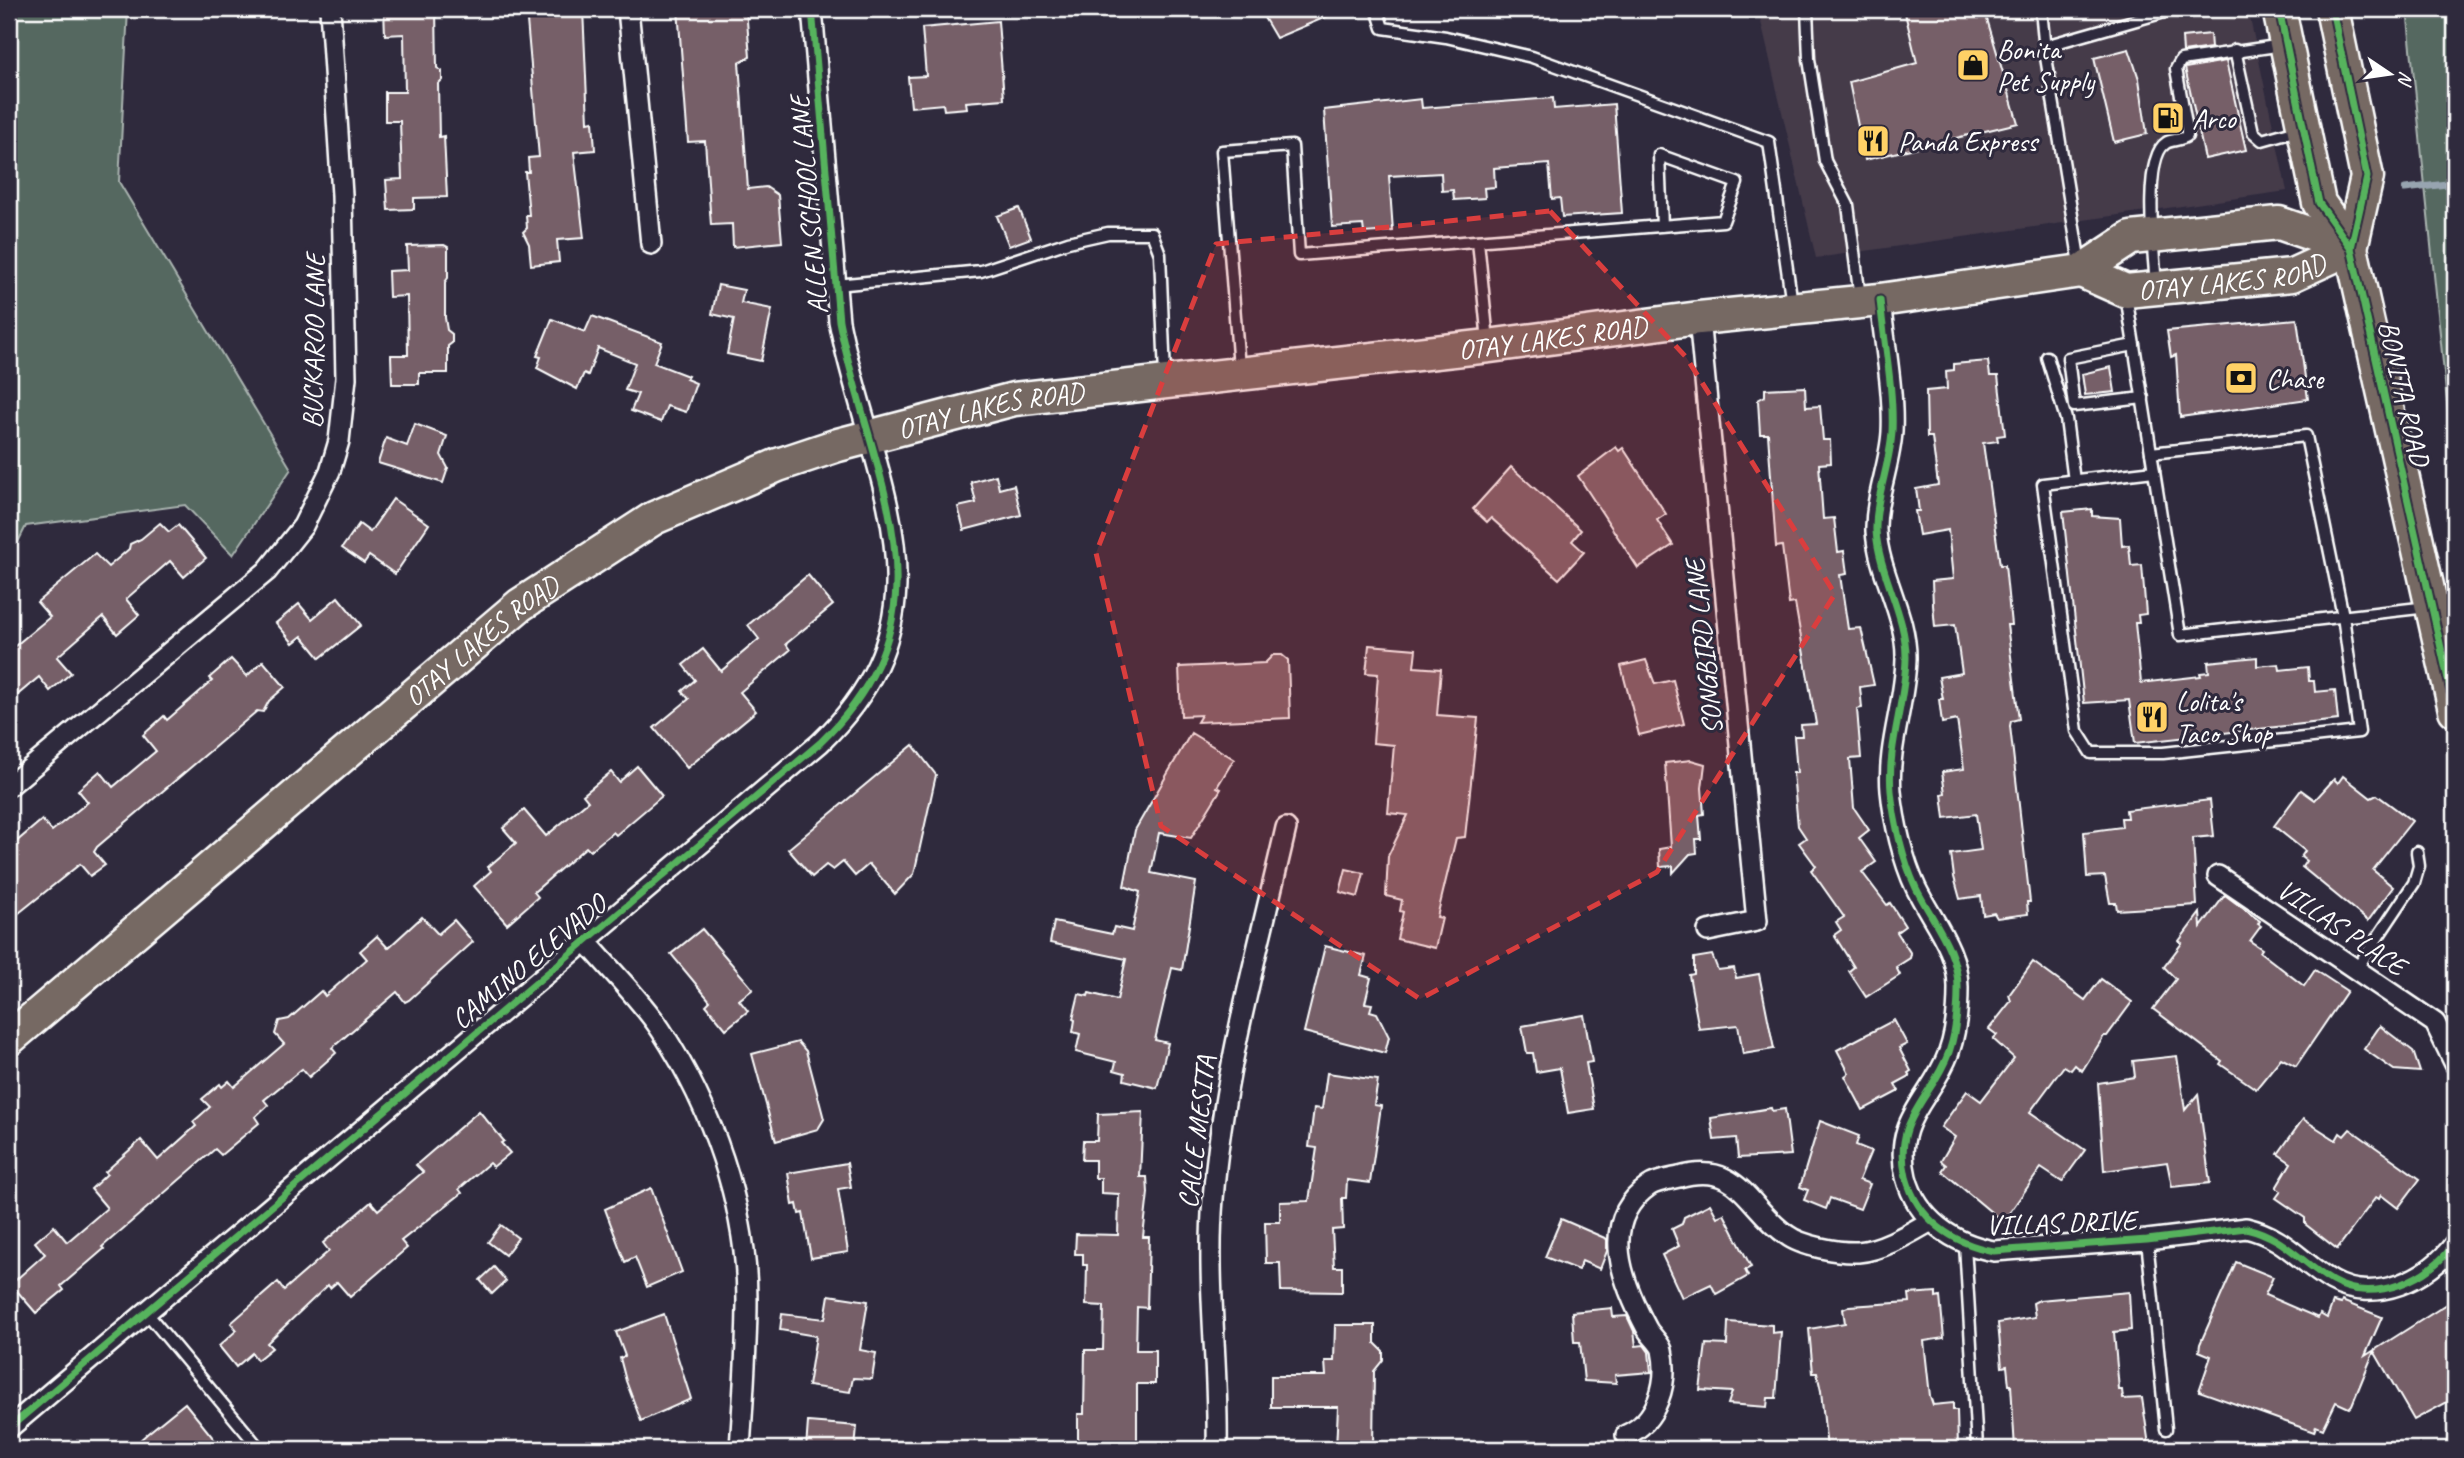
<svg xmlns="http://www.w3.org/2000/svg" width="2464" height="1458" viewBox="0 0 2464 1458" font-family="Caveat,sans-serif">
  <rect width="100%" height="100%" fill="#2f2a3d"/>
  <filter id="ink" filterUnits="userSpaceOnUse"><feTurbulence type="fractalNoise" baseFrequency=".0143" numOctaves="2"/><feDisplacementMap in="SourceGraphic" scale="14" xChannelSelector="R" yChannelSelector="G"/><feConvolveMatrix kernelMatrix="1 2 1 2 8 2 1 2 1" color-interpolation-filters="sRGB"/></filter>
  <g filter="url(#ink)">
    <path fill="#443a4a" d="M1758,9h490l39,182 -471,67z"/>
    <g fill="#556861" stroke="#aab4b0" stroke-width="2">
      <path d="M9,9h119l-9,173 172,287 -58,86 -48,-50 -159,21 -17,34z"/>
      <path d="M2407,9h48v442l-6,-29z"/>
    </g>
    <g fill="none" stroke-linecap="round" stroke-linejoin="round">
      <path stroke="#97a4b0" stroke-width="7" d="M2405,189l50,-6"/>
    </g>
    <g fill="#765e67" stroke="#fff" stroke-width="2">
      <path d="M384,9h52l1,59 5,3v9l-4,4 1,53 5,-1 3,61 -33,1v11l-26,1 -2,-30 16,-1 -2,-58h-15v-29h20l-1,-58 -19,1z"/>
      <path d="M526,9h57l5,113 5,-1 2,29 -21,2 10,86 -27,2 2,22 -28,3 -2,-21 -6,-12 4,-4 -1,-13h3l-4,-43h4l-1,-14 11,-1z"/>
      <path d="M678,9h68l4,48 -11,5 9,127 18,-2 12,8 4,47 -49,5 -1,-23 -21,1 -6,-84 -17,1z"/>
      <path d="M1259,9h86l-69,29z"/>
      <path d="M1904,9h80l34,114 -153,37 -16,-78 68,-19z"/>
      <path d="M998,21l6,78 -38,3 1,6 -23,2 -1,-6 -32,3 -3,-30 18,-1 -4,-48z"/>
      <path d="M2210,34l1,14 -28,4 -1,-15z"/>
      <path d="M2129,49l10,30 8,55 -33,8 -20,-84z"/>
      <path d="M2226,61l20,89 -41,9 -20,-91z"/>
      <path d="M1553,98l1,11 60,-5 8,109 -60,4 -2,-19 -8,1 -3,-35 -55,4 1,19 -11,1 1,10 -31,2 -1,-10 -11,1 -1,-18 -52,3 4,55 -29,2 -1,-8 -31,2 -8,-117 97,-11 1,9z"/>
      <path d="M1019,208l12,30 -22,8 -12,-30z"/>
      <path d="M444,245l4,2v31l-3,4v36l2,12 5,4v9l-4,3v27h-29v11h-27l-1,-29h17l-1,-59 -18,1 -1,-26 20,-1 -1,-24z"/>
      <path d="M718,285l26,5 -3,13 31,6 -11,52 -34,-7 7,-35 -22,-5z"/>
      <path d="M592,316l70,26 -8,21 34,13 -2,3 10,4 -10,29 -19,-6 -6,16 -30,-11 7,-17 -13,-4 10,-27 -37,-15 -10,27 -4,-2 -7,16 -40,-21 4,-11 -4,-1 15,-37 33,13z"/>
      <path d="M2297,319l11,80 -128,18 -4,-62 -5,2 -4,-26z"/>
      <path d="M1988,361l2,15h8l7,59 -8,1 1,5 -15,2 17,122h5l6,60h-4l12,94 -8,2 -1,5 20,176h-3l1,12 -31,4 -3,-5 -11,2 -2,-19 -21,3 -6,-22 -3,-23 30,-4 -5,-36 -31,4 -3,-24 3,-1 -3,-21 22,-3 -7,-49 -15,3 -3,-24h4l-4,-22 23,-4 -7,-48 -20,2 -2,-22 -1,-24 21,-2 -5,-49 -29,5 -4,-24h4l-3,-22 22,-4 -6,-48h-5l-1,-46 21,-2 -1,-18 8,-1v-6z"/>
      <path d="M2111,367l4,25 -30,3 -3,-21z"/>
      <path d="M1805,387l1,20 14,-1 3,34h7l1,23 -12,1 4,55 11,-1 4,34 6,-1 3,23 -7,1 8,54 13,-1 13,57 -14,2 2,21 -5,1 4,49 -11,1 4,49 15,22 -10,8 17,24 -14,10 25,33 3,-2 15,23 -8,6 14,22 -1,4 -14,9 4,8 -34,22 -17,-26 5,-4 -20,-32 7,-5 -5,-8 8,-5 -33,-47 5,-4 -17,-23 7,-5 -8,-12 -5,-53h4l-3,-37h8l-1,-11 15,-1 -21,-121 -6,1 -7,-58 -6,1 -8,-113h-8l-2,-34 7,-4v-7z"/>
      <path d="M415,424l32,12 -6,19 7,13 -5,15 -65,-20 8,-25 21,8z"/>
      <path d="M1616,447l3,4 4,-3 43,66 -9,6 16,25 -35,23 -60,-92z"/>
      <path d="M1511,467l70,63 -9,11 12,11 -25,27 -68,-61 -4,4 -14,-13z"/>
      <path d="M996,475l3,14 15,-4 7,30 -57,15 -6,-23 18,-4 -5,-21z"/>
      <path d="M393,499l36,25 -34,50 -26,-18 -5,7 -22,-15 17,-24 11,8z"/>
      <path d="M2092,509v7l28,2 2,28 7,-1 2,21 11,-1 4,49 -8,1 1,8h-4l6,60 60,-7 -1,-3 9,-1 -1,-10 49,-5v9l22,-2 1,6 28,-3 1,14h5l1,11 20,-2 3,30 -203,23 -6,-43 -45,3 -21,-191z"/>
      <path d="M160,523l9,9 9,-7 28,33 -22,19 -14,-16 -44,38 13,16 -22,19 -14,-17 -46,40 14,16 -21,18 -11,-14 -30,25v-51l41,-34 -13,-15 58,-48 13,13 21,-18 1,-5 11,-5z"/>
      <path d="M808,575l25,30 -47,39 4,6 -50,42 16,19 -69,57 -33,-40 35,-29 -7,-8 13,-11 -12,-15 20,-16 18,22 38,-32 -11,-14z"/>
      <path d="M338,597l23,28 -41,33 -18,-22 -9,7 -17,-20 23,-19 13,15z"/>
      <path d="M1369,645l47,4 -2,18 27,2 -4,46 41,3 -13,119 -9,1 -19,79 5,1 -7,30 -38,-9 6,-27 -3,-1 2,-11 -16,-4 2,-40 20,-41 -20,-2 6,-68 -21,-2 5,-69 -12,-1z"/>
      <path d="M1273,655h9l6,5 2,58 -93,4 4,-7 -20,1 -2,-49 86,-4z"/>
      <path d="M231,659l16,17 16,-15 22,26 -16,14 -6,11 -6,-1 -160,136 -3,5 11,13 -15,11 -10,-12 -71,57v-73l33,-28 10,11 36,-29 -10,-12 22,-19 13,16 43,-36 -13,-16 21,-19 3,4 45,-39 -3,-3z"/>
      <path d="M1646,660l9,24 18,-4 11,44 -45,11 -18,-69z"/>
      <path d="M1191,733l43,26 -17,28 4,2 -30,49 -32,-5 -8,40 45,9 -14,88 -10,-2 -17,72 13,3 -11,45 -33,-8 1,-7 -11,-3 2,-8 -40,-10 4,-18 -7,-2 2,-12 -2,-1 6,-25 9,2 1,-3 28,7 9,-41 -76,-16 4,-21 58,12 2,-7 18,4 8,-39 -16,-6 11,-56z"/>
      <path d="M913,745l23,30 -22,99 -19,20 -26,-30 -14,12 -12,-14 -10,8 -7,-5 -14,12 -24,-28z"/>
      <path d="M1691,760l14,4 -3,24 2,26 -5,1 2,24h-5l1,14 -7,1 -17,19v-7l-13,1 -1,-18 12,-2 -6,-84z"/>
      <path d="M637,766l25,30 -46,39 -3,-3 -23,19 -4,-4 -52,45 4,5 -31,27 -33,-38 17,-15 -3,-4 28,-24 -13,-15 21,-18 22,26 42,-35 -5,-6 28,-23 8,10z"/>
      <path d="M2343,776l28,22 6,-3 35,26 -39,49 20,17 -25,34 -66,-54 4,-6 -5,-4 4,-6 -31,-25 27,-36 14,10 19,-21 4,4z"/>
      <path d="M2210,800l4,36 -21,2 4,67 -80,5 -1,-7h-6l-5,-27 -18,1 -3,-45 38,-5 -1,-9h6l-1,-8z"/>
      <path d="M1346,869l18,4 -6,24 -18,-5z"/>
      <path d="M2225,895l35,26 -2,3 3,2 -11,15 12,8 -2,3 44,34 11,-16 32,21 -51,75 -15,-8 -25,31 -36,-25 2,-3 -69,-52 23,-30 -12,-12 18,-24 -3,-2 21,-28 1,14z"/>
      <path d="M422,917l16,17 16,-14 19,22 -64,58 -4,2 -8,-10 -65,56 4,5 -27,24 -7,-8 -38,31 4,5 -13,12 4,6 -38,32 -6,-6 -113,98 2,2 -43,37 3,4 -28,23 -25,-29 34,-30 -10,-12 19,-16 13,16 40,-34 -16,-19 16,-15 -2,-2 36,-32 17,20 38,-34 -3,-4 17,-15 -8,-8 18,-15 2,3 7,-6 5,6 50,-43 -9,-10 4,-13 10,-2 32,-28 4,5 42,-37 -7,-8 17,-15 11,12z"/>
      <path d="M702,929l51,60 -14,11 9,11 -22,18 -20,-24 4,-4 -39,-47z"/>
      <path d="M1325,946l41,10 -5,19 10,3 -6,25 7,1 -2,7 7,2 12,24 -4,16 -81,-21z"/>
      <path d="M1712,955l6,15 16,-2 2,10 23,-4 15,75 -31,5 -5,-29 -39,4 -10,-54 5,-1v-16z"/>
      <path d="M2033,962l52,38 16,-21 31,23 -25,34h-3l-22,35 -7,-6 -4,5 -7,-4 -34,46 55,38 -23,32 -21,-14 -38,54 -61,-51 4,-6 -5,-4 14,-24 -14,-10 26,-36 14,10 33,-43 -21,-19 4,-4 -8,-6 22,-28 -2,-6z"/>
      <path d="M1584,1015l8,47 -6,1 8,46 -26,4 -8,-45 -24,4 -3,-19h-6l-5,-27z"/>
      <path d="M1894,1020l13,24 -8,4 12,23 -3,2 2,3 -15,8 4,7 -36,19 -18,-34 4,-3 -12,-23z"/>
      <path d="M2380,1026l33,25 7,21 -26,-2 -30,-21z"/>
      <path d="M798,1042l8,9 18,68 -6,10 -42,12 -24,-87z"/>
      <path d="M2177,1056l8,54 13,-16 12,89 -38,4 -5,-25 -63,9 -6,-88 37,-6 -2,-16z"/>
      <path d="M1327,1073l51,7 -4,25 7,1 -11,77 -23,-3 -1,18h-4l1,31 -11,1 2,37h8v25l-61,-1 -1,-28h-14l-1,-41h15v-20l29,-1 8,-53 -8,-1 5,-39 8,1z"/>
      <path d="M1771,1108l1,3 13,-2 6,46 -53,3 -2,-20 -22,2 -3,-22z"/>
      <path d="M479,1111l25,30 -3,2 9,10 -17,14 -4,-4 -30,26 3,4 -61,48 6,7 -57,49 -13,-15 -7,6 -2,-3 -61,58 5,5 -15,12 -5,-7 -16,14 -17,-21 18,-16 -6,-7 47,-41 6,8 45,-39 -6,-8 48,-41 7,8 45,-38 -7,-7z"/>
      <path d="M1143,1112l-3,65h7l1,16 -5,44h6l-2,71 -10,-1 -1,43h19v34h-18v58h-59v-28h6l1,-64h18l1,-44 -18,-1 1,-40h-4v-11h-8l1,-20 42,1 1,-41 -18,-1v-15h-6v-18h-13l1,-19h14l1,-27z"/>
      <path d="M2303,1119l33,21 4,-7 4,3 6,-7 70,50 -22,29 -17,-13 -2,4 -3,-2 -39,52 -32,-25v-6l-29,-20 5,-7 -5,-3 15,-25 -13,-9z"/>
      <path d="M1820,1121l39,15 -3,9 15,6 -12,29 11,4 -10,25 -30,-11 -4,11 -22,-9 4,-10 -8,-3z"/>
      <path d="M847,1163l4,24 -13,2 10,63 -37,6 -8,-45 -4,1 -2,-10 -4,1 -5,-32z"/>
      <path d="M651,1188l31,84 -35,15 -12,-30 -10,5 -20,-53z"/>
      <path d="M1710,1204l7,13 7,-3 27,53 -6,3 3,6 -32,18 -5,-10 -29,14 -20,-43 17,-9 -7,-17 10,-5 2,-7z"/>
      <path d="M1561,1219l46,20v12l-7,18 -18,-8 -4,9 -33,-13z"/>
      <path d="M501,1225l17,13 -13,17 -17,-13z"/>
      <path d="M2236,1262l37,15 -8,18 53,23 2,-4 7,4 6,-16 8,2 1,-3 40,16 -17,39 90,-57v99l-41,22 -40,-69 -22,54 -3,3 -13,-6 -13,27 -7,-3 -2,6 -115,-41 12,-35 -12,-5 1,-7z"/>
      <path d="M494,1267l12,14 -14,13 -12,-14z"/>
      <path d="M1936,1292v6l4,-1 4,41 -20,3 6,55 3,9 20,-2v7h4l1,39h-131l-6,-58 -4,-18h-4l-4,-44 36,-6 -2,-14 7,-3 60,-4 -1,-8z"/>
      <path d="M2129,1292l2,38 -17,2 5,58h3l1,9 19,-1 7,47 -48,4h-61v-3l-25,3 -4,-64h-2l-2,-19 -5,1 -4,-44 37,-6 -2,-14 6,-3z"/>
      <path d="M829,1295l39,6 -8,49 16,3 -4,26 -19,-1 -3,14 -42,-6 8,-50 -36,-6 2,-16 43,5z"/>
      <path d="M1612,1308l1,9 14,-1 7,15 2,15 8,-1 5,7 2,20 -36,3 1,8 -32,-2 -4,-39h-6l-2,-30z"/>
      <path d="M664,1314l27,85 -50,22 -15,-40 -6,-23 5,-2 -9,-24z"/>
      <path d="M1728,1322l44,3v8l9,-1 -5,66h-8l-1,9 -39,-3 4,-12 -32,-2 6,-46 21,1z"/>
      <path d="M1335,1325h40v18l8,8v9l-9,11 -1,78h-37l2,-42h-67v-31h55l-1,-15h9z"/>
      <path d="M185,1403l37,46h-92l18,-16z"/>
      <path d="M808,1422l49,4 -2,23h-49z"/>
    </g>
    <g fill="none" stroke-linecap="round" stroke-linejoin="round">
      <defs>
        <g id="service">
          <path d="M1377,9l6,19 63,9 86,20 237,85 23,162"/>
          <path d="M1807,9l2,50 16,102 23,44 12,93"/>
          <path d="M2041,9l4,42 35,213"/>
          <path d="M2045,46l130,-37"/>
          <path d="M2235,50l18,82 9,8 39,-11"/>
          <path d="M1478,241l10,100"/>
          <path d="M2156,284c-2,-26 -14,-126 10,-141 6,-4 14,-2 21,-7v-7l-11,-60 5,-9 102,-15"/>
          <path d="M836,285l145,-14 87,-29 40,-9h44l8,21 5,122"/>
          <path d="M2126,295l54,340 248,-28"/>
          <path d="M2134,345l-66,13 6,48 69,-8"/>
          <path d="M2047,357l19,62 8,62"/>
          <path d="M1239,368l-17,-217 70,-5 7,109 424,-34 14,-38 -78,-28 3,71"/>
          <path d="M2151,453l155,-17 37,180 16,116 -196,21h-72l-14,-22 -34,-247 111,-13"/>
          <path d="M2355,971l59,-88 5,-17 -2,-14"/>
          <path d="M2147,1240l19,189"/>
          <path d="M1965,1244l12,203"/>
          <path d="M146,1312l114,137"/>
        </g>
        <g id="minor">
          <path d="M628,9l23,235"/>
          <path d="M1880,300c4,41 14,91 12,132 -2,33 -17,66 -16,99 3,44 31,84 30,128 -1,44 -19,88 -15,132 3,31 12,69 25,97 16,33 43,63 42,101 0,21 -2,43 -9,63 -17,47 -57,67 -43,125 11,42 47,67 88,74l153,-11 99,-12c39,9 54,34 86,53 42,24 98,-2 123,-38"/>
          <path d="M1699,318l58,603 -49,10"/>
          <path d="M9,786l258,-215 36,-45 27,-55 9,-30 7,-63 -4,-183 -12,-186"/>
          <path d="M2218,876l217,147 20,41"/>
          <path d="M585,940c25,30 55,58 76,90 51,78 86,176 86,270 0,50 -4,100 -7,149"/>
          <path d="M9,1428l811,-685c140,-135 50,-265 19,-422l-27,-312"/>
          <path d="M1626,1435c31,-13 43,-52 36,-85 -2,-7 -11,-14 -15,-21 -24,-45 -50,-107 2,-143 7,-5 21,-7 30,-9 61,-17 68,31 108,58 14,11 53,18 71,17 25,-2 52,-19 73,-31"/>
          <path d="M1217,1449c2,-83 -11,-167 -4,-250 10,-127 45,-248 73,-371"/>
        </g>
        <g id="primary">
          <path d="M2279,9l40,194 32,45 104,462"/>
          <path d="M2332,9l35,168 -16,71"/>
          <path id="s1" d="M2081,271l45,20 166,-16 59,-27"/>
          <path id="s2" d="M9,1039l511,-434 134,-87 124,-53 60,-20 176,-46 475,-53 210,-28 181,-18 201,-29 50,-33 148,-15 72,25"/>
        </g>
      </defs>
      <use href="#service" stroke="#fff" stroke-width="15"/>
      <use href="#minor" stroke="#fff" stroke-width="24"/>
      <use href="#primary" stroke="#fff" stroke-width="37"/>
      <use href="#service" stroke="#2f2a3d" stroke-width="10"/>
      <use href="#minor" stroke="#2f2a3d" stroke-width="19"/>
      <use href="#primary" stroke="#766964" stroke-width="32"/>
      <defs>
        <g id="cycleway">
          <path d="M2279,9l40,194 32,45 104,462"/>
          <path d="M2332,9l35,168 -16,71"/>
          <path d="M1880,300c4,41 14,91 12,132 -2,33 -17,66 -16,99 3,44 31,84 30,128 -1,44 -19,88 -15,132 3,31 12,69 25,97 16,33 43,63 42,101 0,21 -2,43 -9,63 -17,47 -57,67 -43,125 11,42 47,67 88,74l153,-11 99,-12c39,9 54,34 86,53 42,24 98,-2 123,-38"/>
          <path d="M9,1428l811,-685c140,-135 50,-265 19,-422l-27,-312"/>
        </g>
      </defs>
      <use href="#cycleway" stroke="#2f2a3d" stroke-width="11"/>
      <use href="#cycleway" stroke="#56b35d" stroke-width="7"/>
    </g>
  </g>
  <path fill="#da3e3e" fill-opacity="0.2" stroke="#da3e3e" stroke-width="5" stroke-dasharray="14 9" stroke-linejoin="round" d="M1550,211l136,146 149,237 -178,278 -237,127 -259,-173 -65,-273 120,-309z"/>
  <defs>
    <symbol id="shop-square" viewBox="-11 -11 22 22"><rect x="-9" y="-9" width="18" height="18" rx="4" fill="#ffd166" stroke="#2f2a3d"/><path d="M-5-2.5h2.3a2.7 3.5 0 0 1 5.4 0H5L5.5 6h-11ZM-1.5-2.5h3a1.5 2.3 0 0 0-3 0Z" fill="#111"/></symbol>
    <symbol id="fuel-square" viewBox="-11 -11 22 22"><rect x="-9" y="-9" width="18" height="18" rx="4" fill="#ffd166" stroke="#2f2a3d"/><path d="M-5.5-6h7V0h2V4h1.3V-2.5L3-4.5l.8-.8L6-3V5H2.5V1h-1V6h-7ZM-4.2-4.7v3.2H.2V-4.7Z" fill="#111"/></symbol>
    <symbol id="restaurant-square" viewBox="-11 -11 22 22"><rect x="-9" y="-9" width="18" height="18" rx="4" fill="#ffd166" stroke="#2f2a3d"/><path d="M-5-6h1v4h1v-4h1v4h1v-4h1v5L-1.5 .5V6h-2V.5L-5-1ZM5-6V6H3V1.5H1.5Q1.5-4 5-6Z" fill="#111"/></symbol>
    <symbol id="bank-square" viewBox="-11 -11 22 22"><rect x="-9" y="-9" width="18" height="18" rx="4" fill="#ffd166" stroke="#2f2a3d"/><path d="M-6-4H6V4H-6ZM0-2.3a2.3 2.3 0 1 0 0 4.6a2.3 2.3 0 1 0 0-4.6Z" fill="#111"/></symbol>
  </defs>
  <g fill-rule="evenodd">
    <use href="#shop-square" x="1954" y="46" width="38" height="38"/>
    <use href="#fuel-square" x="2149" y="99" width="38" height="38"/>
    <use href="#restaurant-square" x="1854" y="122" width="38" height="38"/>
    <use href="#bank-square" x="2222" y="359" width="38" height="38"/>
    <use href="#restaurant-square" x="2133" y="698" width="38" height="38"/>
  </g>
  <g text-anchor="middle" stroke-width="6" stroke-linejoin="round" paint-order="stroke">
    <g font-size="28" fill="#fff" stroke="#2f2a3d" text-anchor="start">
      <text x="1997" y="59">Bonita<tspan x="1997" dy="32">Pet Supply</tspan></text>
      <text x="2192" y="128">Arco</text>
      <text x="1898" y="151">Panda Express</text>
      <text x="2266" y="388">Chase</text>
      <text x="2176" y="711">Lolita's<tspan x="2176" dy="32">Taco Shop</tspan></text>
    </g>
    <g font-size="28" fill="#fff" stroke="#2f2a3d">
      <text transform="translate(808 205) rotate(-95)" y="10">ALLEN SCHOOL LANE</text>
      <text dy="10" stroke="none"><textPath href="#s1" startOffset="156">OTAY LAKES ROAD</textPath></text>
      <text dy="10" stroke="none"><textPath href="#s2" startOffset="1752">OTAY LAKES ROAD</textPath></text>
      <text transform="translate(313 341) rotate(-89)" y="10">BUCKAROO LANE</text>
      <text transform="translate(2405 393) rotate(77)" y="10">BONITA ROAD</text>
      <text dy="10" stroke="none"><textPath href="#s2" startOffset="1185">OTAY LAKES ROAD</textPath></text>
      <text dy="10" stroke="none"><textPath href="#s2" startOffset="618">OTAY LAKES ROAD</textPath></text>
      <text transform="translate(1703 647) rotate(-96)" y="10">SONGBIRD LANE</text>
      <text transform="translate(2342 927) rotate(34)" y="10">VILLAS PLACE</text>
      <text transform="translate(528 961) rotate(-40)" y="10">CAMINO ELEVADO</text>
      <text transform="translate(1196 1132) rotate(-83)" y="10">CALLE MESITA</text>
      <text transform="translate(2061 1222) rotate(-2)" y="10">VILLAS DRIVE</text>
    </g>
  </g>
  <rect width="2464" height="1458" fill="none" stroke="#2f2a3d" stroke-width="35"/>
  <rect x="18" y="18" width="2429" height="1423" fill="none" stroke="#fff" stroke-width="2.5" filter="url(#ink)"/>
  <g transform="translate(2390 74) rotate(103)" stroke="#2f2a3d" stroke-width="5" paint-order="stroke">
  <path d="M0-5L12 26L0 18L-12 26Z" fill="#ffffff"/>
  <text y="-10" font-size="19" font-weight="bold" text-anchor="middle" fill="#ffffff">N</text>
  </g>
</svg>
